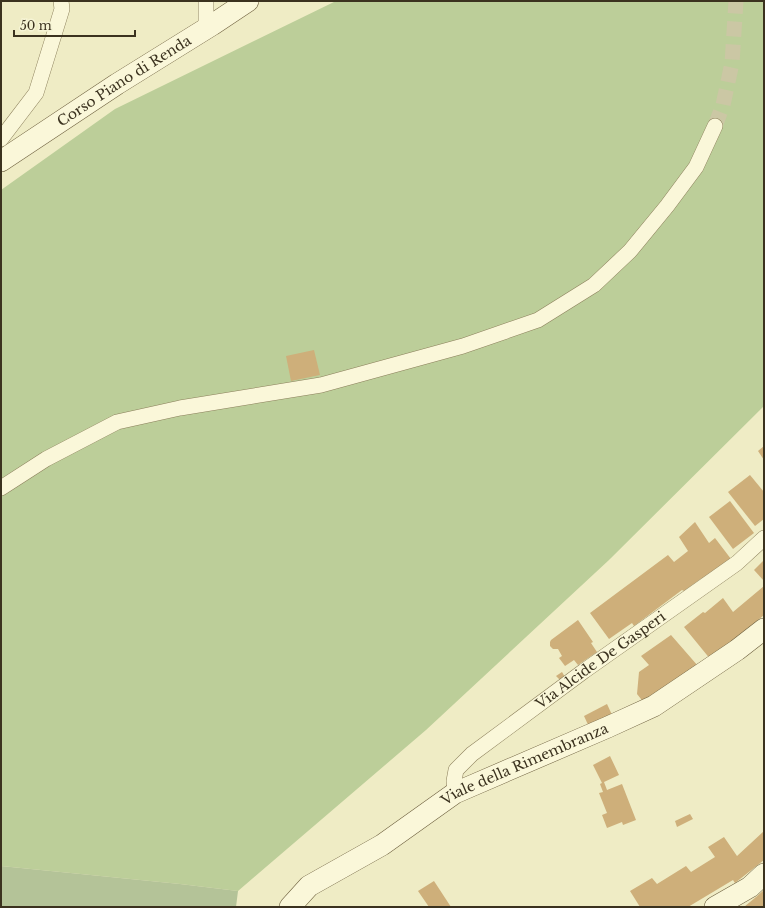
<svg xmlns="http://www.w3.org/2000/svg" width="765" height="908" viewBox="0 0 765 908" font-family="'Libre Baskerville',serif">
  <rect width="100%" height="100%" fill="#efecc5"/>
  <path fill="#bcce99" d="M336,1h428v405l-155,154 -183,170 -188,161 -58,-7 -179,-18v-676l114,-81z"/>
  <path fill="#b4c398" d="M1,866l179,18 58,7 -2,16h-235z"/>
  <g fill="#ceaf7a">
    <path d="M314,350l6,25 -29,6 -5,-25z"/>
    <path d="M764,446v14l-6,-9z"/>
    <path d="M750,475l14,17v27l-9,7 -27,-34z"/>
    <path d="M730,501l24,32 -21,16 -24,-32z"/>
    <path d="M695,522l14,21 6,-5 16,21 -27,20 -2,-1 -18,13 -2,-1 -48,36 -2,-3 -23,16 -19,-26 78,-58 6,7 14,-11 -9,-14z"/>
    <path d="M764,560v21l-10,-11z"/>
    <path d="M764,586v29l-53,45 -27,-33 19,-15 2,1 18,-15 10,14z"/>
    <path d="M578,620l15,22 -2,1 6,9 -19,13 -4,-5 -9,6 -6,-8 3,-2 -4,-7h-5l-3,-3v-4l1,-2z"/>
    <path d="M671,635l27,31 -53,38 -8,-10 2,-22 10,-7 -8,-9z"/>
    <path d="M562,672l3,5 -5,3 -4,-4z"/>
    <path d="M607,704l6,13 -23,12 -6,-13z"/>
    <path d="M610,756l9,19 -15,7 3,8 15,-6 14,36 -13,5 -1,-3 -15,6 -5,-13 5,-2 -8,-20 4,-1 -3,-8 2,-1 -9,-18z"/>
    <path d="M690,814l3,5 -16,8 -2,-6z"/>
    <path d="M764,831v29l-29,23 -2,-3 -45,27h-48l-10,-16 22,-13 5,6 29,-18 5,6 24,-15 -7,-10 16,-10 13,19z"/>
    <path d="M434,881l17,26h-22l-11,-16z"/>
    <path d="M764,890v17h-20l12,-10z"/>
  </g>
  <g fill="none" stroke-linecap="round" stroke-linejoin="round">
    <path stroke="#cbc7a4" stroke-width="15" stroke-dasharray="15 8" stroke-linecap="butt" d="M715,126l8,-21 9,-42 4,-62"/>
    <defs>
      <g id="street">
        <path d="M206,1v28"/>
        <path d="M1,139l35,-46 26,-84 -1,-8"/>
        <path d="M1,488l45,-29 71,-37 63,-14 141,-23 142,-39 75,-26 56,-35 36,-34 37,-45 29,-39 19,-41"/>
        <path id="s1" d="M455,793l-1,-12 2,-11 16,-16 112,-83 153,-108 27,-25"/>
      </g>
      <g id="secondary">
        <path id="s2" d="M1,161l116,-77 95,-59 36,-24"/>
        <path id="s3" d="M290,907l19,-21 73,-41 73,-52 153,-66 46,-21 83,-56 27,-21"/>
        <path d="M715,907l35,-20 14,-13"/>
      </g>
    </defs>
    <use href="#street" stroke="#8b7f5b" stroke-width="16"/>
    <use href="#secondary" stroke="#6d5f3e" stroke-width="22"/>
    <use href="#street" stroke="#faf7d9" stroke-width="15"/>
    <use href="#secondary" stroke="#faf7d9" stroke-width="21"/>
  </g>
  <g text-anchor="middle" stroke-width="3" stroke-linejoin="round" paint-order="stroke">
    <g font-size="14" fill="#3b321f" stroke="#f6f4d5">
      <text dy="5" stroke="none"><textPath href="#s2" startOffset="147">Corso Piano di Renda</textPath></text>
      <text dy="5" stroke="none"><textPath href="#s1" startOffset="205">Via Alcide De Gasperi</textPath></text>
      <text dy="5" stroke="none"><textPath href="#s3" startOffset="277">Viale della Rimembranza</textPath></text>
    </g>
  </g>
  <rect width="765" height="908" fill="none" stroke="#3b321f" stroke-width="4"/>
  <path d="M14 30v6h121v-6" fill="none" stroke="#3b321f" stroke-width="2"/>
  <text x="20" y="30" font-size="12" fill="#3b321f" stroke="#f6f4d5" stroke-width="3" paint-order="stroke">50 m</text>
</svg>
